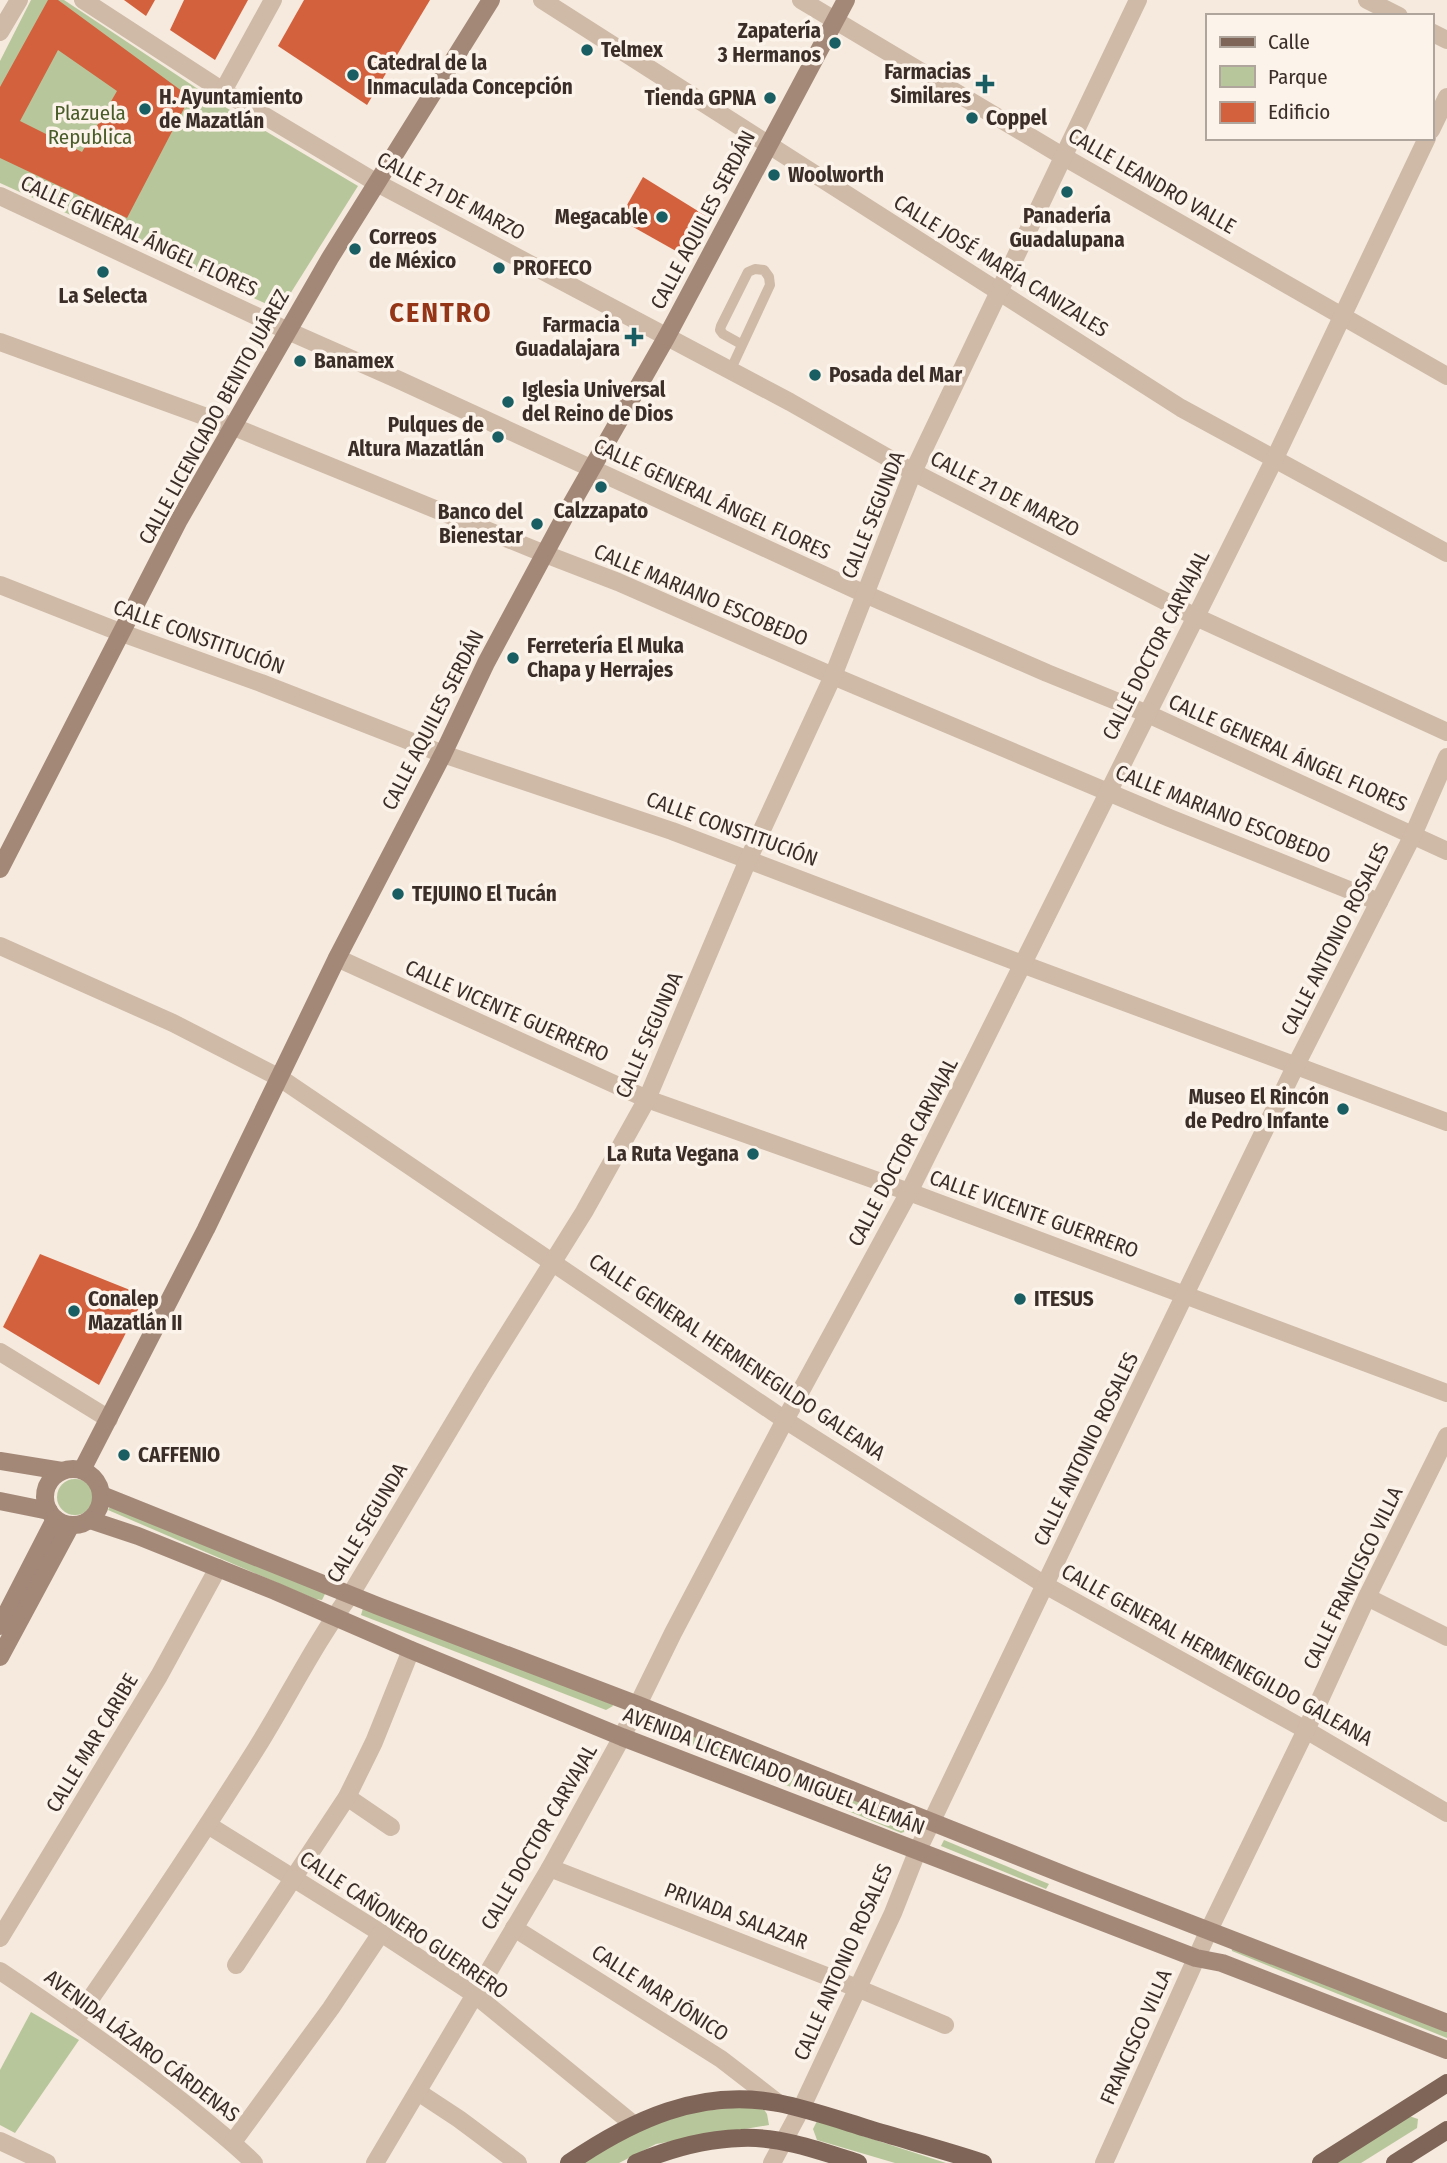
<svg xmlns="http://www.w3.org/2000/svg" width="1447" height="2163" viewBox="0 0 1447 2163" font-family="'Fira Sans Condensed',sans-serif">
  <rect width="100%" height="100%" fill="#f5eadd"/>
  <g fill="#b8c69b">
    <path d="M31,0h33l161,107 133,79 -78,124 -280,-127v-122z"/>
    <circle cx="75" cy="1497" r="18"/>
    <path d="M112,1503l214,89 -4,8 -7,-1 -207,-89z"/>
    <path d="M364,1605l245,94 4,7 -7,4 -245,-95z"/>
    <path d="M666,1722l240,100 1,9 -6,2 -237,-99z"/>
    <path d="M944,1840l105,44 -3,5 -105,-43z"/>
    <path d="M1231,1942l216,85v11l-215,-87z"/>
    <path d="M31,2012l48,28 -64,93 -15,-8v-55z"/>
    <path d="M761,2105l6,9 2,11 -113,19 -37,19h-38l62,-38 50,-13z"/>
    <path d="M1406,2115l12,4 -1,9 -56,35h-27z"/>
    <path d="M817,2121l129,42h-51l-78,-23 -4,-11z"/>
  </g>
  <g fill="#d3613e" fill-rule="evenodd">
    <path d="M48,0h10l132,97 -63,121 -127,-60v-71zM58,50l59,41 -35,61 -62,-31z"/>
    <path d="M124,0h31l-9,16z"/>
    <path d="M184,0h64l-33,60 -45,-30z"/>
    <path d="M304,0h126l-63,105 -89,-59z"/>
    <path d="M643,177l63,39 -23,39 -64,-36z"/>
    <path d="M40,1254l105,42 -46,89 -96,-58z"/>
  </g>
  <g fill="none" stroke-linecap="round" stroke-linejoin="round">
    <path stroke="#cfb9a7" stroke-width="10" d="M730,371l40,-86 -1,-8 -5,-7 -9,-1 -7,3 -27,54 -1,4 3,4 18,10"/>
    <g stroke="#cfb9a7" stroke-width="18">
      <path d="M83,0l140,91 154,92 413,219 123,70 283,145 251,115"/>
      <path d="M542,0l639,408 266,145"/>
      <path d="M801,0l263,157 383,219"/>
      <path d="M1367,0l32,16"/>
      <path d="M0,32l19,-32"/>
      <path d="M1431,32l16,8"/>
      <path d="M223,91l50,-91"/>
      <path d="M1431,130l16,-33"/>
      <path d="M0,196l288,135 111,49 466,214 182,79 101,41 299,137"/>
      <path d="M0,342l234,85 311,127 73,28 215,94 334,141 212,85"/>
      <path d="M0,585l122,48 139,50 182,71 229,77 350,133 425,158"/>
      <path d="M0,946l173,77 107,55 505,342 260,165 261,145 141,83"/>
      <path d="M337,958l310,141 262,93 538,201"/>
      <path d="M0,1352l109,67"/>
      <path d="M1367,1597l80,40"/>
      <path d="M347,1797l44,30"/>
      <path d="M208,1825l173,108 93,61 159,130"/>
      <path d="M550,1868l307,120 88,37"/>
      <path d="M514,1928l207,131 57,44"/>
      <path d="M0,1938l159,-262 59,-108"/>
      <path d="M236,1965l111,-168 27,-55 37,-92"/>
      <path d="M0,1971c63,42 125,85 184,132 24,20 48,38 70,60"/>
      <path d="M75,2021c62,-89 123,-180 181,-272 32,-51 59,-107 95,-155l130,-217 103,-165 63,-113 101,-239 85,-184 80,-204 225,-472"/>
      <path d="M418,2092l41,27 59,44"/>
      <path d="M0,2141l47,22"/>
      <path d="M233,2142l98,-134 50,-75"/>
      <path d="M375,2163l175,-295 72,-131 51,-104 112,-213 124,-228 365,-732 153,-322"/>
      <path d="M772,2163l29,-54 92,-196 24,-61 168,-351 211,-436 117,-230 34,-78"/>
      <path d="M1104,2163l105,-233 97,-200 61,-133 80,-161"/>
    </g>
    <g stroke="#a38878" stroke-width="18">
      <path d="M0,869l179,-349 151,-262 161,-258"/>
      <path d="M0,1461l62,10"/>
      <circle cx="73" cy="1497" r="28"/>
      <path d="M82,1470l124,-241 131,-271 106,-204 43,-91 86,-160 94,-165 180,-338"/>
      <path d="M102,1495l276,111 260,99 432,172 377,146"/>
      <path d="M0,1501l49,10"/>
      <path d="M90,1520l48,16 137,55 136,59 211,87 574,221 26,5 225,87"/>
      <path d="M0,1626l55,-107"/>
      <path d="M0,1657l71,-132"/>
    </g>
    <g stroke="#7f6558" stroke-width="18">
      <path d="M569,2163c63,-43 131,-75 209,-60 30,6 59,16 88,25 39,12 78,22 117,35"/>
      <path d="M636,2163c33,-14 70,-24 105,-25 39,-2 80,13 117,25"/>
      <path d="M1321,2163l126,-80"/>
      <path d="M1395,2163l52,-33"/>
    </g>
  </g>
  <g fill="#195e62" stroke="#fcf4eb" stroke-width="2.5">
    <circle cx="835" cy="43" r="7"/>
    <circle cx="587" cy="50" r="7"/>
    <circle cx="353" cy="75" r="7"/>
    <path d="M981.5 73.5h7v7h7v7h-7v7h-7v-7h-7v-7h7z"/>
    <circle cx="770" cy="98" r="7"/>
    <circle cx="145" cy="109" r="7"/>
    <circle cx="972" cy="118" r="7"/>
    <circle cx="774" cy="175" r="7"/>
    <circle cx="1067" cy="192" r="7"/>
    <circle cx="662" cy="217" r="7"/>
    <circle cx="355" cy="249" r="7"/>
    <circle cx="499" cy="268" r="7"/>
    <circle cx="103" cy="272" r="7"/>
    <path d="M630.5 326.5h7v7h7v7h-7v7h-7v-7h-7v-7h7z"/>
    <circle cx="300" cy="361" r="7"/>
    <circle cx="815" cy="375" r="7"/>
    <circle cx="508" cy="402" r="7"/>
    <circle cx="498" cy="437" r="7"/>
    <circle cx="601" cy="487" r="7"/>
    <circle cx="537" cy="524" r="7"/>
    <circle cx="513" cy="658" r="7"/>
    <circle cx="398" cy="894" r="7"/>
    <circle cx="1343" cy="1109" r="7"/>
    <circle cx="753" cy="1154" r="7"/>
    <circle cx="1020" cy="1299" r="7"/>
    <circle cx="74" cy="1311" r="7"/>
    <circle cx="124" cy="1455" r="7"/>
  </g>
  <g text-anchor="middle" stroke-width="7" stroke-linejoin="round" paint-order="stroke">
    <g font-size="21" font-weight="bold" fill="#3b2e29" stroke="#fcf4eb" text-anchor="start">
      <text x="821" y="38" text-anchor="end">Zapatería<tspan x="821" dy="24">3 Hermanos</tspan></text>
      <text x="601" y="57">Telmex</text>
      <text x="367" y="70">Catedral de la<tspan x="367" dy="24">Inmaculada Concepción</tspan></text>
      <text x="971" y="79" text-anchor="end">Farmacias<tspan x="971" dy="24">Similares</tspan></text>
      <text x="159" y="104">H. Ayuntamiento<tspan x="159" dy="24">de Mazatlán</tspan></text>
      <text x="756" y="105" text-anchor="end">Tienda GPNA</text>
      <text x="986" y="125">Coppel</text>
      <text x="788" y="182">Woolworth</text>
      <text x="1067" y="223" text-anchor="middle">Panadería<tspan x="1067" dy="24">Guadalupana</tspan></text>
      <text x="648" y="224" text-anchor="end">Megacable</text>
      <text x="369" y="244">Correos<tspan x="369" dy="24">de México</tspan></text>
      <text x="513" y="275">PROFECO</text>
      <text x="103" y="303" text-anchor="middle">La Selecta</text>
      <text x="620" y="332" text-anchor="end">Farmacia<tspan x="620" dy="24">Guadalajara</tspan></text>
      <text x="314" y="368">Banamex</text>
      <text x="829" y="382">Posada del Mar</text>
      <text x="522" y="397">Iglesia Universal<tspan x="522" dy="24">del Reino de Dios</tspan></text>
      <text x="484" y="432" text-anchor="end">Pulques de<tspan x="484" dy="24">Altura Mazatlán</tspan></text>
      <text x="601" y="518" text-anchor="middle">Calzzapato</text>
      <text x="523" y="519" text-anchor="end">Banco del<tspan x="523" dy="24">Bienestar</tspan></text>
      <text x="527" y="653">Ferretería El Muka<tspan x="527" dy="24">Chapa y Herrajes</tspan></text>
      <text x="412" y="901">TEJUINO El Tucán</text>
      <text x="1329" y="1104" text-anchor="end">Museo El Rincón<tspan x="1329" dy="24">de Pedro Infante</tspan></text>
      <text x="739" y="1161" text-anchor="end">La Ruta Vegana</text>
      <text x="88" y="1306">Conalep<tspan x="88" dy="24">Mazatlán II</tspan></text>
      <text x="1034" y="1306">ITESUS</text>
      <text x="138" y="1462">CAFFENIO</text>
    </g>
    <g font-size="21" fill="#4a5c29" stroke="#fcf4eb">
      <text x="90" y="120">Plazuela<tspan x="90" dy="24">Republica</tspan></text>
    </g>
    <g font-size="21" fill="#3b2e29" stroke="#fcf4eb">
      <text transform="translate(1152 181) rotate(30)" y="7">CALLE LEANDRO VALLE</text>
      <text transform="translate(451 196) rotate(28)" y="7">CALLE 21 DE MARZO</text>
      <text transform="translate(703 220) rotate(-62)" y="7">CALLE AQUILES SERDÁN</text>
      <text transform="translate(139 236) rotate(25)" y="7">CALLE GENERAL ÁNGEL FLORES</text>
      <text transform="translate(1001 266) rotate(32)" y="7">CALLE JOSÉ MARÍA CANIZALES</text>
      <text transform="translate(214 417) rotate(-61)" y="7">CALLE LICENCIADO BENITO JUÁREZ</text>
      <text transform="translate(1005 494) rotate(27)" y="7">CALLE 21 DE MARZO</text>
      <text transform="translate(712 499) rotate(25)" y="7">CALLE GENERAL ÁNGEL FLORES</text>
      <text transform="translate(873 515) rotate(-68)" y="7">CALLE SEGUNDA</text>
      <text transform="translate(701 595) rotate(23)" y="7">CALLE MARIANO ESCOBEDO</text>
      <text transform="translate(199 637) rotate(20)" y="7">CALLE CONSTITUCIÓN</text>
      <text transform="translate(1156 645) rotate(-63)" y="7">CALLE DOCTOR CARVAJAL</text>
      <text transform="translate(433 720) rotate(-63)" y="7">CALLE AQUILES SERDÁN</text>
      <text transform="translate(1288 753) rotate(24)" y="7">CALLE GENERAL ÁNGEL FLORES</text>
      <text transform="translate(1223 814) rotate(22)" y="7">CALLE MARIANO ESCOBEDO</text>
      <text transform="translate(732 829) rotate(20)" y="7">CALLE CONSTITUCIÓN</text>
      <text transform="translate(1335 939) rotate(-63)" y="7">CALLE ANTONIO ROSALES</text>
      <text transform="translate(507 1011) rotate(24)" y="7">CALLE VICENTE GUERRERO</text>
      <text transform="translate(649 1035) rotate(-66)" y="7">CALLE SEGUNDA</text>
      <text transform="translate(903 1152) rotate(-62)" y="7">CALLE DOCTOR CARVAJAL</text>
      <text transform="translate(1034 1214) rotate(20)" y="7">CALLE VICENTE GUERRERO</text>
      <text transform="translate(737 1357) rotate(34)" y="7">CALLE GENERAL HERMENEGILDO GALEANA</text>
      <text transform="translate(1086 1449) rotate(-64)" y="7">CALLE ANTONIO ROSALES</text>
      <text transform="translate(367 1523) rotate(-59)" y="7">CALLE SEGUNDA</text>
      <text transform="translate(1353 1578) rotate(-64)" y="7">CALLE FRANCISCO VILLA</text>
      <text transform="translate(1217 1655) rotate(29)" y="7">CALLE GENERAL HERMENEGILDO GALEANA</text>
      <text transform="translate(92 1743) rotate(-59)" y="7">CALLE MAR CARIBE</text>
      <text transform="translate(774 1771) rotate(21)" y="7">AVENIDA LICENCIADO MIGUEL ALEMÁN</text>
      <text transform="translate(539 1837) rotate(-60)" y="7">CALLE DOCTOR CARVAJAL</text>
      <text transform="translate(736 1916) rotate(21)" y="7">PRIVADA SALAZAR</text>
      <text transform="translate(404 1925) rotate(34)" y="7">CALLE CAÑONERO GUERRERO</text>
      <text transform="translate(843 1962) rotate(-66)" y="7">CALLE ANTONIO ROSALES</text>
      <text transform="translate(660 1993) rotate(33)" y="7">CALLE MAR JÓNICO</text>
      <text transform="translate(1136 2037) rotate(-66)" y="7">FRANCISCO VILLA</text>
      <text transform="translate(142 2046) rotate(37)" y="7">AVENIDA LÁZARO CÁRDENAS</text>
    </g>
    <g font-size="28" font-weight="bold" letter-spacing="2" fill="#943518" stroke="#fcf4eb">
      <text x="441" y="322">CENTRO</text>
    </g>
  </g>
  <rect x="1206" y="14" width="228" height="126" fill="#fcf4eb" stroke="#afa59d" stroke-width="2"/>
  <rect x="1220" y="37" width="35" height="10" fill="#7f6558" stroke="#afa59d" stroke-width="2"/>
  <text x="1268" y="49" font-size="21" fill="#3b2e29">Calle</text>
  <rect x="1220" y="66" width="35" height="21" fill="#b8c69b" stroke="#afa59d" stroke-width="2"/>
  <text x="1268" y="84" font-size="21" fill="#3b2e29">Parque</text>
  <rect x="1220" y="102" width="35" height="21" fill="#d3613e" stroke="#afa59d" stroke-width="2"/>
  <text x="1268" y="119" font-size="21" fill="#3b2e29">Edificio</text>
</svg>
